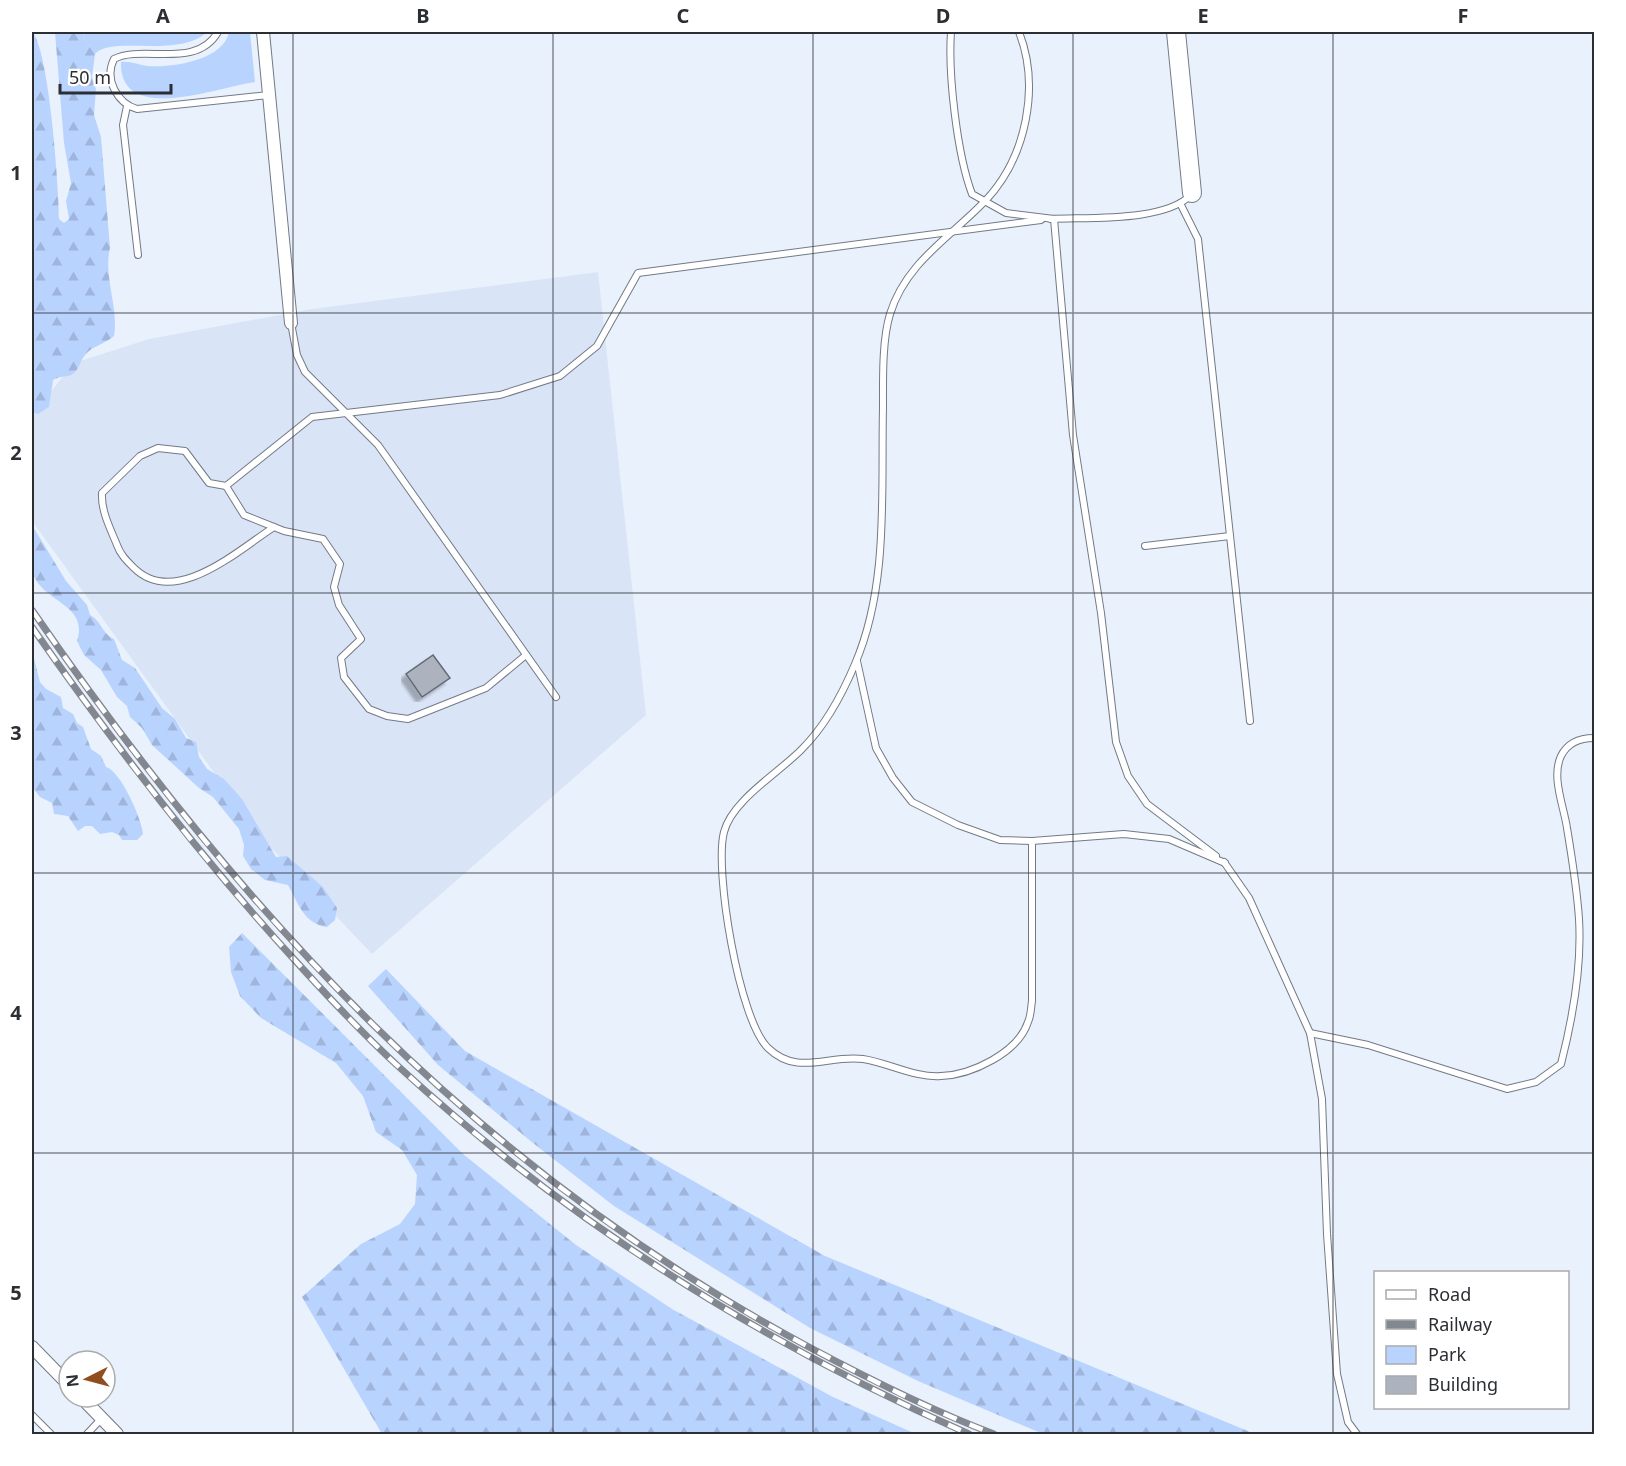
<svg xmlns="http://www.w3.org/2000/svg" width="1626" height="1466" viewBox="0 0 1626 1466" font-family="'Noto Sans',sans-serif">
  <defs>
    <pattern id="forest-firs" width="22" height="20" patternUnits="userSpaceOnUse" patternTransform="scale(1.5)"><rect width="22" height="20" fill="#b9d3ff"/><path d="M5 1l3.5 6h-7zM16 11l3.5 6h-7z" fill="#9fb5db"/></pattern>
    <filter id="shadow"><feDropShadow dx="-5.5" dy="5.5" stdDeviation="1.5" flood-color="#0004"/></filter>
  </defs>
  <rect width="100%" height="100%" fill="#e9f1fd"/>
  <path fill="#d9e4f7" d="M598,272l48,443 -274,239 -112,-118 -228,-315v-106l42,-52 75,-24 163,-30z"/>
  <g fill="#b9d3ff">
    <path d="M83,32h124c-29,27 -96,3 -112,22l-11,-15z"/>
    <path d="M229,32h21l5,50c-37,5 -136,44 -134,-20 9,-1 18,3 27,4 24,2 76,-6 81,-34z"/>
  </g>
  <g fill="url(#forest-firs)">
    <path d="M32,32c17,16 27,157 27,187l5,4 5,-4 -3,-18 5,-18 -7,-40 -9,-111h28l1,7 11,15 -3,23 4,12 -2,26 7,22 9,111c-7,29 9,59 4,88 -9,8 -22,10 -29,19 -5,6 -6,16 -14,20 -6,2 -11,1 -18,5l-4,27 -11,7 -6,-2z"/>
    <path d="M32,525l34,56 21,24 3,10c11,5 12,19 24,24l8,21 13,8 27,40 13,11 11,19 10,4 3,15 8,12 17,10 18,20 34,58 11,-1 36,31 14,21 -2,12 -8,7c-23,-3 -29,-24 -39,-42l-23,-5 -14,-11 -8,-13 1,-11 -5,-16 -26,-32 -14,-9 -47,-43 -10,-17 -12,-11 -3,-11 -10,-9 -16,-27 -17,-15 -7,-14c12,-38 -34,-37 -45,-69 -4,-12 -1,-33 0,-47z"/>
    <path d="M32,651l8,31 6,7 15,8 2,11 10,6 4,9 6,4 8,22 10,7 5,11c14,3 36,52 37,67l-6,6h-15l-3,-5 -7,-3 -12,2 -8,-8h-7l-7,5 -10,-15 -14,-2 -2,-11 -12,-6 -8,-10z"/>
    <path d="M242,933l221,221 113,91 96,64 161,88 83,37h-534l-80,-137 59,-53 39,-20 15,-20 2,-29 -15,-25 -26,-18 -13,-36 -27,-33 -75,-45 -21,-22 -9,-24 -2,-25z"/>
    <path d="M386,969l79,82 360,205 430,178h-212l-125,-53 -108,-53 -196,-122 -81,-63 -95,-78 -70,-79z"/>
  </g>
  <path fill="#acb3be" stroke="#646a75" stroke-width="1.5" filter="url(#shadow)" d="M433,655l17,23 -28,19 -16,-23z"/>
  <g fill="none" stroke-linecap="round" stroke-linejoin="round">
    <defs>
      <g id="lane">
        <path d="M218,32c-22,38 -75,12 -104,27 -10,20 3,44 23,50l132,-14"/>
        <path d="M951,32c-3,42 6,122 21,162l34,19 48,6 19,216 28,178 15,129 12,34 19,28 69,52"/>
        <path d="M1019,32c21,54 8,124 -33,168 -35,37 -80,62 -96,114 -8,26 -7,66 -7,94 -2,84 6,177 -28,256 -13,31 -29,61 -53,85 -22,23 -70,51 -78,83 -10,38 15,188 44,216 30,29 61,6 95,11 26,4 52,19 78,17 30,-1 77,-23 87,-54 3,-6 3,-15 4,-21v-160l92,-7 45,5 56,24"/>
        <path d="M127,106l-4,19 15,130"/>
        <path d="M1181,205l17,34 52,482"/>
        <path d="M1051,219c38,-2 113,3 140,-24"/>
        <path d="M291,323l6,32 8,17 73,73 178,252"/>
        <path d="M226,486l18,29 40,16 39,8 17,25 -6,23 5,18 22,34 -20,19 3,19 25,32 18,7 21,3 78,-31 40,-33"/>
        <path d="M274,527c-37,24 -100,82 -141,40 -7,-7 -13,-13 -16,-22 -7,-17 -16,-34 -15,-52l38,-37 18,-8 27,3 24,32 17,3 86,-69 188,-22 60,-19 37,-30 41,-73 403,-53"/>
        <path d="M1145,546l85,-10"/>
        <path d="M857,661l19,87 17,30 19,24 46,23 42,15 32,1"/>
        <path d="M1224,862l25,36 61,135 12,66 5,135 10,140 11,48 9,12"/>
        <path d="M1310,1033l58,12 139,44 29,-7 25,-18c12,-47 21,-96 18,-145 -2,-30 -7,-61 -12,-91 -3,-21 -16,-51 -6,-72 7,-14 19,-18 33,-18"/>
        <path d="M32,1415l19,19"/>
        <path d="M87,1434l15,-16"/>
      </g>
      <g id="street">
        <path d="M263,32l28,291"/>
        <path d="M32,1347l37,38"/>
        <path d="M81,1397l36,37"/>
      </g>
      <path id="secondary" d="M1176,32l16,161"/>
    </defs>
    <use href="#lane" stroke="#737a85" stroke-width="8"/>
    <use href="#street" stroke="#737a85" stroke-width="14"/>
    <use href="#secondary" stroke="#737a85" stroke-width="20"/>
    <use href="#lane" stroke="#fff" stroke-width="6"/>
    <use href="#street" stroke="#fff" stroke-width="12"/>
    <use href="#secondary" stroke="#fff" stroke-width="18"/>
    <defs>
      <g id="rail">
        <path d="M32,610c210,305 445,559 775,736 60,32 123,64 187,88"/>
        <path d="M32,627c83,119 171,234 270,341 31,34 63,68 97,99 169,155 361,275 570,367"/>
      </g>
    </defs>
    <use href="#rail" stroke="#828790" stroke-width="7"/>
    <use href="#rail" stroke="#fff" stroke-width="4.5" stroke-dasharray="14" stroke-linecap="butt"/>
  </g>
  <path fill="none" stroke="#2b2e33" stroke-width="1.5" stroke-opacity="0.55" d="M293,32v1402M553,32v1402M813,32v1402M1073,32v1402M1333,32v1402M32,313h1562M32,593h1562M32,873h1562M32,1153h1562"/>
  <rect width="1626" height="1466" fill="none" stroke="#ffffff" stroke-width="66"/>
  <rect x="1374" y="1271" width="195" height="138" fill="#ffffff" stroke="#aaabad" stroke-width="1.5"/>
  <rect x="1386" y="1290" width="30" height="9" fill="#ffffff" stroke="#aaabad" stroke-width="1.5"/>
  <text x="1428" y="1301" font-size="18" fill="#2b2e33">Road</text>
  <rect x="1386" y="1320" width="30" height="9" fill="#828790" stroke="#aaabad" stroke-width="1.5"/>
  <text x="1428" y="1331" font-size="18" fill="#2b2e33">Railway</text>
  <rect x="1386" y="1346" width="30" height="18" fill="#b9d3ff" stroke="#aaabad" stroke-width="1.5"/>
  <text x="1428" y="1361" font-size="18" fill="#2b2e33">Park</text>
  <rect x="1386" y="1376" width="30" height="18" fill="#acb3be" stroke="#aaabad" stroke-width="1.5"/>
  <text x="1428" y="1391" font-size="18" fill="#2b2e33">Building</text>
  <g transform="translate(87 1379) rotate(264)"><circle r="28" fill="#ffffff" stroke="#aaabad" stroke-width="1.5"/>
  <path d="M0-4.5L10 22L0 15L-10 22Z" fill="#904d1f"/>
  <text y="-9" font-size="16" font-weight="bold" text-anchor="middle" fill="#2b2e33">N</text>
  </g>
  <path d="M60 84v9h111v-9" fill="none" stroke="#2b2e33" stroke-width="3"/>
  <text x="69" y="84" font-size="18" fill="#2b2e33" stroke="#ffffff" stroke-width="4.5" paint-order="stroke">50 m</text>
  <rect x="33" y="33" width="1560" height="1400" fill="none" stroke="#2b2e33" stroke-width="2"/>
  <g font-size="20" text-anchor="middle" font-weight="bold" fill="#2b2e33">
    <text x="163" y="23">A</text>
    <text x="423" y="23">B</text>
    <text x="683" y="23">C</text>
    <text x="943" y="23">D</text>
    <text x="1203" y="23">E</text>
    <text x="1463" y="23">F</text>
    <text x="16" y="180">1</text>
    <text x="16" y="460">2</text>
    <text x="16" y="740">3</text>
    <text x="16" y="1020">4</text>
    <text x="16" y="1300">5</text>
  </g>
</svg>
